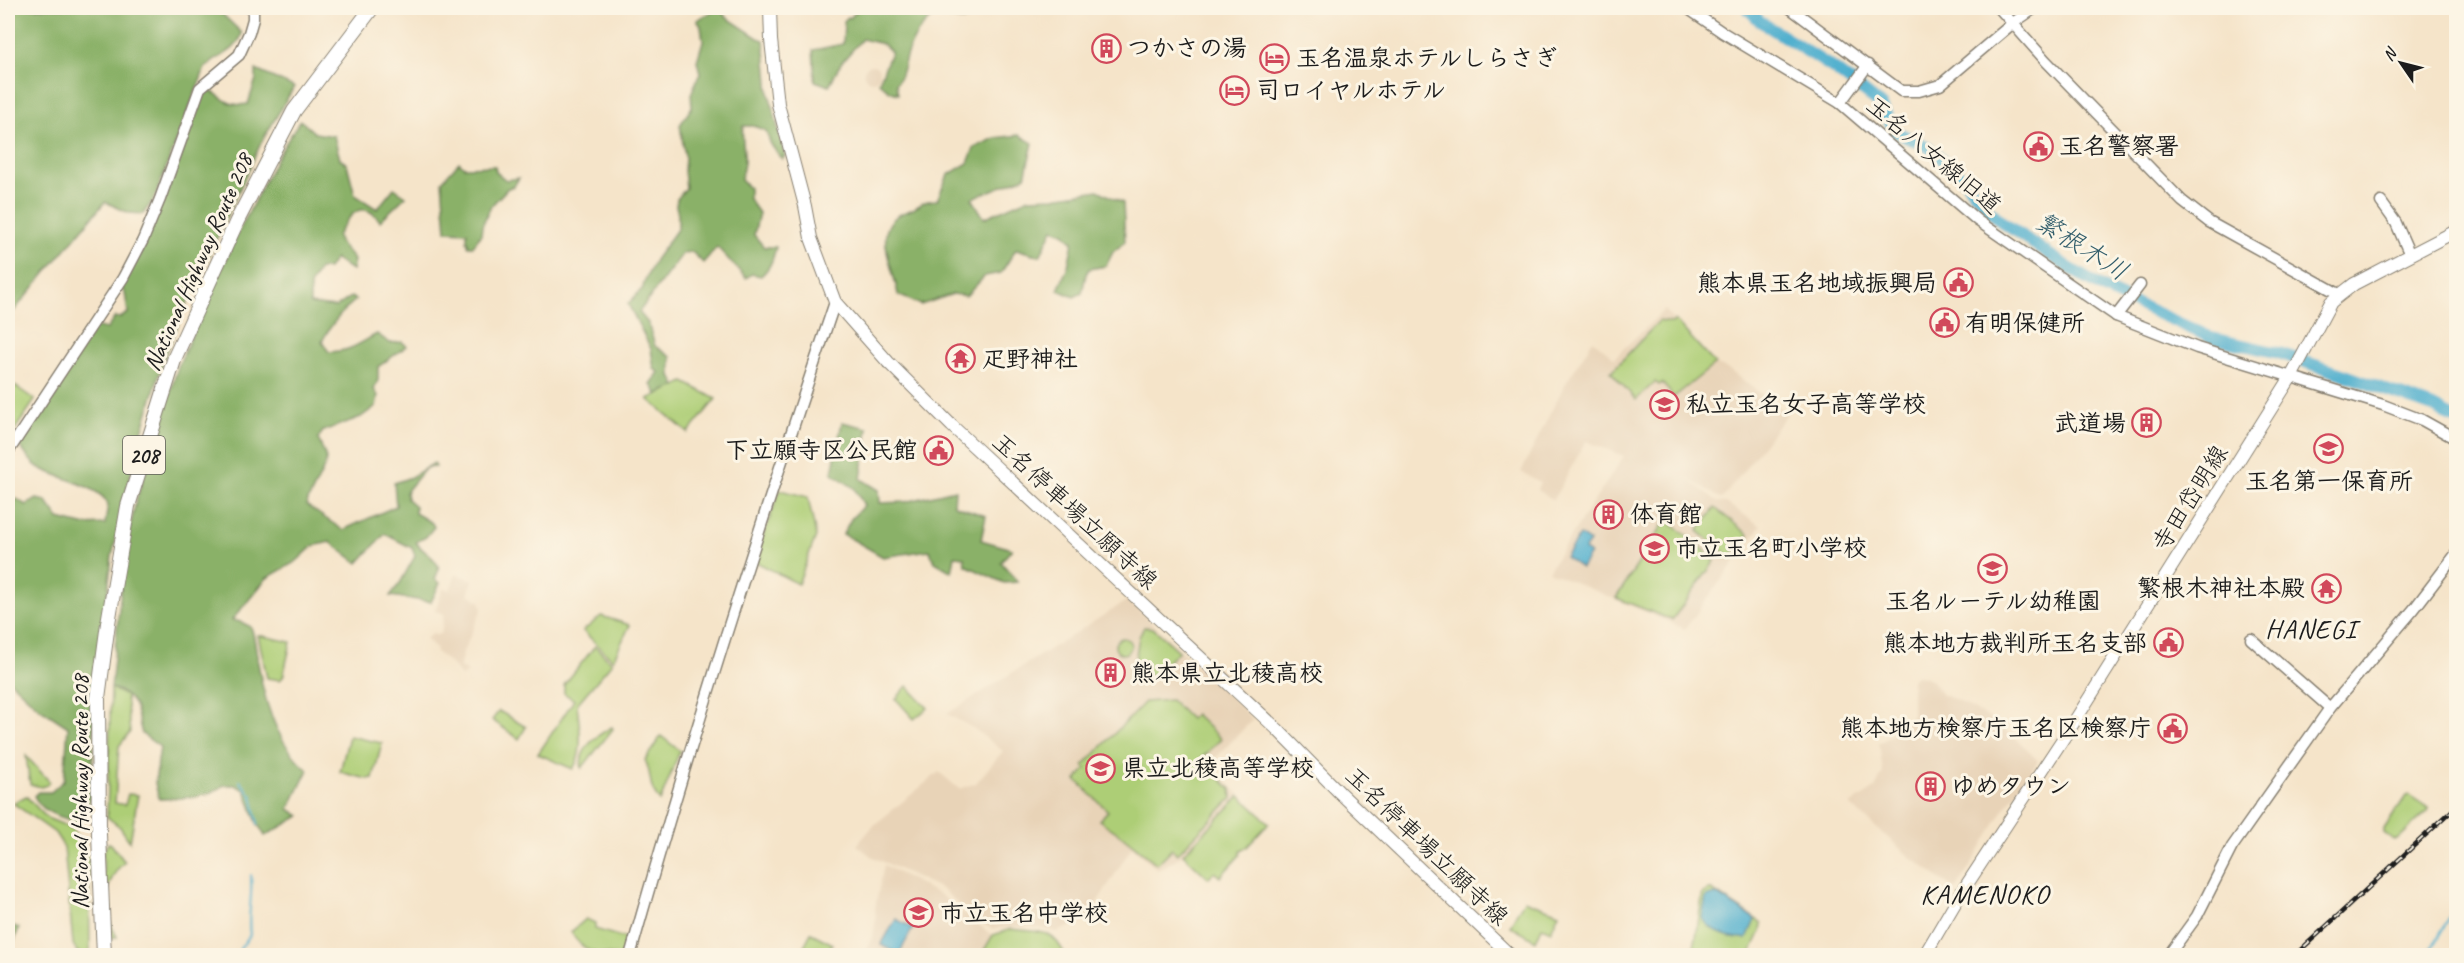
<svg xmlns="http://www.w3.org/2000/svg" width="2464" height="963" viewBox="0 0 2464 963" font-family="Caveat,'Klee One',sans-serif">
  <rect width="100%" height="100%" fill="#fcf5e5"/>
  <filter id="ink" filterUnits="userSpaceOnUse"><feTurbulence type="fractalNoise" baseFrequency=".0167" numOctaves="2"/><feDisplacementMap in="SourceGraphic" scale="12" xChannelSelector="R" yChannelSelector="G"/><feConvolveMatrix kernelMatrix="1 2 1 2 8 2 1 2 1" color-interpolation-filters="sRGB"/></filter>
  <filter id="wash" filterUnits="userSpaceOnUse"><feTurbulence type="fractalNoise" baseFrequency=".008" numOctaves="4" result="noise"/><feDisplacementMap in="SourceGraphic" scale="24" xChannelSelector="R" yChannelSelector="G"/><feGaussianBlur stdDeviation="1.35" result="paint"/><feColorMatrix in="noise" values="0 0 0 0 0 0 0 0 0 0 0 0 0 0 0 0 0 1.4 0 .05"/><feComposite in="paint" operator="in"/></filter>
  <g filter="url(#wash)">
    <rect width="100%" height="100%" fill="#f5e4c9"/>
    <g fill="#e8d3b7">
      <circle cx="872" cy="73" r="8"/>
      <path d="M1664,310l51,54 14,6 58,44 -65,85 -38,-23 34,26 8,1 35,23 -76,103 -137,-58 76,-115 -38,-15 -33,59 -16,-11 3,-7 -19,-10 43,-86 29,-46 21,18z"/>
      <path d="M456,574l17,6 -5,14 12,7 2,8 -20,45 -2,13 8,5 -6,5 -11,-13 -16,-13 1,-3 -10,-9 5,-5h10l3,-20 -9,-3 8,-22 7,1z"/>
      <path d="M1128,600l125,119 -44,46 60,58 -22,24 -6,3 -1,5 -20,22 -6,-5 -6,6 -25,-23 -25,15 -26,-23 -44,70 -9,6 -22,9 -28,-6 -37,3 -16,-9 -34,-31 -71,-33 -14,-11 16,-19 66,-54 20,17 17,-6 27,-32 -30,-23 -26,-14z"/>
      <path d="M1916,676l10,1 7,5 9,13 15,5 36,20 33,28 12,13 -34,48 -48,81 -47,-34 -59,-51 25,-17 8,-16 -4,-29 15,-9 16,-15 2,-4v-35z"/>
      <path d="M884,865l56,30 52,40 19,-6 54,26 -218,1 9,-1 12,-7 5,-11 3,-18 -1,-11z"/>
    </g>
    <g fill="#adce76" stroke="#647549" stroke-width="1.5">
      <path d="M1675,320l40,44 -41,33 -12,-14 -3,2 -4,-3 -19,18 -25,-28 48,-51 13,2z"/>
      <path d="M8,381l27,19 -27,40z"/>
      <path d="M684,382l32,17 -28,34 -40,-34z"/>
      <path d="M780,490l28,7 8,39 -18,48 -44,-23z"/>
      <path d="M1715,508l34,27 -19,22 -32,-26z"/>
      <path d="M1666,520l32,24 17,17 -43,59 -56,-22z"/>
      <path d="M601,616l29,9 -17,35 -30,-29z"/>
      <path d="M1144,627l9,1 26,23 -27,26 -17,-16 4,-24z"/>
      <path d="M258,635l33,7 -8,35 -3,3 -13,-2z"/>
      <circle cx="1123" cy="646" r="8"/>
      <path d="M595,646l17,17 -35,41c2,22 8,46 -4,65l-35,-15 36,-54 -10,-7v-8z"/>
      <path d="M907,686l21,22 -14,11 -18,-20z"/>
      <path d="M111,688l15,8 4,36 -11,14 -4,57 10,2 3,-11 10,1 -8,47 -10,-15 -13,-10z"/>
      <path d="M1171,700l19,19 5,-5 26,25 -21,21 31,29 1,9 -55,56 -5,-5 -15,15 -35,-28 -23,-16 9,-9 -32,-31 10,-11 -3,-3 62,-64z"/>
      <path d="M499,711l27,16 -7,12 -27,-19z"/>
      <path d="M612,727l1,2 -31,39c-5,-18 15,-33 30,-41z"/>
      <path d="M349,736l33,7 -9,35 -6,1 -27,-7z"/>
      <path d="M661,736l19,15 -20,50c-13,-14 -7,-25 -15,-41z"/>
      <path d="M26,756l23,25 -2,4 -6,2 -11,-3z"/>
      <path d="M2409,795l19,13v3l-31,29h-3l-10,-7v-4l22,-33z"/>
      <path d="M26,796l21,22 25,10 17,32 1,95 -13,-3 -4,-8 -9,-97 -9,-14 -42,-30z"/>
      <path d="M1240,796l29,27 -22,24 -6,3 -1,5 -20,22 -6,-5 -6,6 -25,-24z"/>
      <path d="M108,843l3,1 14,18c-23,19 -22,52 -8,75l-12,1 -1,-3 -1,-82z"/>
      <path d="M1709,890h3l50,33 -1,8 -11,24 -59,1c8,-21 7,-42 12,-63z"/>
      <path d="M1524,900l35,13 -8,18 -9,-4 -6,14 -26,-15z"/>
      <path d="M586,919l9,4v6l36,11 -4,15c-25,0 -43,1 -56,-23z"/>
      <path d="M1011,929c28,4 41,-2 54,26h-84l12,-20z"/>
      <path d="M811,933l22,11 -10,11h-24z"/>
    </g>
    <g fill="#8ab167" stroke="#536642" stroke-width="1.5">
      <path d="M8,8h208l26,25c-6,21 -23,21 -37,35l-51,131 -11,15 -14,-1 -24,-11 -97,116z"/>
      <path d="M719,8l7,9 32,21 6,2 5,53 16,63 -3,3 -11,-14 -5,-14 -12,-5h-11c-2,12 2,23 1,35 0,7 -3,12 -3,19l8,8v11l10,14 -5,22 10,12h12c-3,12 -5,20 -15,29l-9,-2 -6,4 -29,-31 -14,16 -11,-11 -9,1 -44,59 9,11 7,23 16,11v18l5,11 -19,8 -6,-10 8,-12 -5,-3 -3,-20 -23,-45 15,-16 1,-6 11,-22 23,-32v-14l-2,-8 1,-7 9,-11 -2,-17 1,-14 -5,-32 12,-18 -1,-13 9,-21 -3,-12 6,-20 -2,-15 -4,-6z"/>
      <path d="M859,8h145l-3,3c-5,0 -13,-1 -19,1 -6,2 -8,7 -16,8 -8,1 -15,-2 -23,-4 -15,-4 -29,22 -34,33 -6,12 -5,25 -13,35l2,10 -9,-3 -10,-9 12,-30 -8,-8 -21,-5 -21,24 -12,23 -14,-5 -2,-31 30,-6 1,-23 4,-4 2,1z"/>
      <path d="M256,70l38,17 -32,54 -71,153 -27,64 -28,94 -24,104 -17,142 -3,81 -5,36 -11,7c-17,-6 -33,-8 -42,-26l4,-4h13l13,-12 4,-53 -29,-19 -29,-27 -2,1v-180l9,-3 9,6 11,-6 9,2 13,18 23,6 23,-1 3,-20c-9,-19 -52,-26 -70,-37 -8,-5 -13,-14 -19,-22l75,-119 13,3 8,-12 5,1 8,-5 -3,-20 -5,-6 85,-198c17,4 19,19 43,15l8,-25z"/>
      <path d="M300,120l15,13 19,3 6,23 7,5 8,31 22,14 17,-21 12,8 -26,25c-19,-25 -33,-3 -43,15l2,6 15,18 -2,10 -17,-11 -7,10h-9l-9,16v19l26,3 15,-10 5,3c-12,9 -28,28 -34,42l7,10c23,-1 29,-8 48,-18l13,9 12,-1 5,4 -29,21v13l-4,9 4,7 -2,10 -15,11 -38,14 -5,8c3,7 8,15 8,22 1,4 -17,36 -20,44l37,25 53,-24 -2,-23 17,-6 23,-14 2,4 -10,1 -20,24 1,7 8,7v7l17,10 2,4 -8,10 -10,5c7,11 20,14 23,27l-4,10 5,4 -9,19 -41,-6 10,-13 15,-27 -3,-8 -27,-14 -27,29 -28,-21 -17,4 -16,15 -30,17 -35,42 9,2 10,5c5,14 5,27 8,41 6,37 20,78 49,102l-19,39 11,7 -35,20 -8,-13 -12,-33 -10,-5h-11c-15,14 -46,13 -65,14l-4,-16 5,-36 -18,-13 -7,-28 -5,-7 -10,-8 -9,-3 14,-138 11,-49 43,-137 52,-117 45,-88z"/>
      <path d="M1019,135l14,8 -8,34 -53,21 12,20 45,-20 25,-1 44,-7 25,13 2,39 -12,10 -7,14 -17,3 -3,5 -4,19 -8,4 -16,-7 10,-24 5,-24 -9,-9 -11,-4 -13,27 -24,-7 -15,24 -16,3 -19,20 -13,-2 -32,11 -23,-10c-4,-30 -31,-71 10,-84 14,-4 9,-10 29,-11l11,-25 20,-12 6,-15 21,-10z"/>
      <path d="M459,162l5,5 31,-1 1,6 10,8 13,-2 -5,8 -6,2 -17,18 -9,20 -1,9 -8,11h-5v-5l-1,2v-11l-21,-1 -4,-50z"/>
      <path d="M842,422l26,6 -7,51 18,11 1,13 25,-1 50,-12 -1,15 32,11 -5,24 31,9 -11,13 17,20 -14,1 -39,-18 -1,-8 -9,-1 -3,16 -17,-10 -6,-12 -46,7 -40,-23 8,-15 13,-14 -10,-17 -22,-15z"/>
      <path d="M8,924l11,4 -10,27h-1z"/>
    </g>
    <g fill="#4fafce" stroke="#366675" stroke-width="1.5">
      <path d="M1580,535l10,7 -6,8 6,4 -9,14 -16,-11z"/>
      <path d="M1716,894l38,24 1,2 -8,18c-18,1 -34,-5 -45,-20l4,-21z"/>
      <path d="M896,919l17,9 -14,26 -18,-9z"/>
    </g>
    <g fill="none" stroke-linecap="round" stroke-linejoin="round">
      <g stroke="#4fafce" stroke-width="2">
        <path d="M240,781l12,15 6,28"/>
        <path d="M235,956l15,-21c-3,-21 3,-39 1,-60"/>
        <path d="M2427,956l29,-50"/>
      </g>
      <path stroke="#4fafce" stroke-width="12" d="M1747,8l14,14 72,46 49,38 12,25 34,16 33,29 27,33 14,13 67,46 39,23 104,47 67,15 63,21 91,33 23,12"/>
    </g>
  </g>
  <g filter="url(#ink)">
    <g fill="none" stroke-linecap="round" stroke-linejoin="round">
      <defs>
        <g id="tertiary">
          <path d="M1687,8l35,24 118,71 138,118 138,95 81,32 186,57 39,15 34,19"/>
          <path d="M1790,8l111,83h18l21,-6 73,-62 22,-15"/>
          <path d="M1999,8l47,53 136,140 27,21 130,72"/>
          <path d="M1840,103l28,-38"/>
          <path d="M2381,202l15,21 14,32"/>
          <path d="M2116,316l24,-31"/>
          <path d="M8,452l115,-174 20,-38 17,-41 40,-111 39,-33 10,-22 4,-14v-11"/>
          <path d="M2251,639l79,69"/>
          <path d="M630,956c62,-221 132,-438 205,-654"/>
          <path d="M2168,956l29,-40 35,-69 98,-139 84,-99 42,-55"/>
        </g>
        <g id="secondary">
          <path d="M770,8l1,32 7,64 27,102 6,32 24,64 53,60 64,64 325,303 62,63 172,164"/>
          <path d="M1924,956l34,-58 118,-179 215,-342 40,-75 23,-18 102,-53"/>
        </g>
        <path id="trunk" d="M104,956l-5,-122 -1,-136 10,-75 20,-117 47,-149 62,-136 57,-110 78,-103"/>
      </defs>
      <use href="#tertiary" stroke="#888072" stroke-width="13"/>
      <use href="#secondary" stroke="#888072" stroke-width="14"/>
      <use href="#trunk" stroke="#888072" stroke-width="16"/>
      <use href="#tertiary" stroke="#fff" stroke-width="10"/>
      <use href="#secondary" stroke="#fff" stroke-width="12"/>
      <use href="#trunk" stroke="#fff" stroke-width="14"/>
      <defs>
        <path id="rail" d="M2294,956l162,-149"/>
      </defs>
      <use href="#rail" stroke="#1c1c1c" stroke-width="4.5"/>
      <use href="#rail" stroke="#fcf5e5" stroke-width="2" stroke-dasharray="7" stroke-linecap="butt"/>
    </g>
  </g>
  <defs>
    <symbol id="building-ring" viewBox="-11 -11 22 22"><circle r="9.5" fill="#fcf5e5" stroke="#d1495b" stroke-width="1.5"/><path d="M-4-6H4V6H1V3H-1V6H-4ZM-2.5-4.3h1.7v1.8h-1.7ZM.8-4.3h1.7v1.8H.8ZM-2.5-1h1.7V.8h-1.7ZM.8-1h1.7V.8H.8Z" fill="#d1495b"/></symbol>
    <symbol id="hotel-ring" viewBox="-11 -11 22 22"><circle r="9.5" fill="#fcf5e5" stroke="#d1495b" stroke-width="1.5"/><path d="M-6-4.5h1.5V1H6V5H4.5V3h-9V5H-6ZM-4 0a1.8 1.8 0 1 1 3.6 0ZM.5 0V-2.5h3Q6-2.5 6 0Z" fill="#d1495b"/></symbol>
    <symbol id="civic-ring" viewBox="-11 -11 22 22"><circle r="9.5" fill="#fcf5e5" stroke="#d1495b" stroke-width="1.5"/><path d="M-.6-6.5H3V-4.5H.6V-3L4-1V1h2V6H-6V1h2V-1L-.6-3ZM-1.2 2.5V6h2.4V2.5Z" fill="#d1495b"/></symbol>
    <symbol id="temple-ring" viewBox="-11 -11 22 22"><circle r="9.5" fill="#fcf5e5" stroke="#d1495b" stroke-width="1.5"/><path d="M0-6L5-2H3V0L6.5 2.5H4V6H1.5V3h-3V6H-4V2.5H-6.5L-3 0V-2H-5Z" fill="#d1495b"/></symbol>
    <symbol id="school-ring" viewBox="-11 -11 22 22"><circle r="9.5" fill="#fcf5e5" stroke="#d1495b" stroke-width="1.5"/><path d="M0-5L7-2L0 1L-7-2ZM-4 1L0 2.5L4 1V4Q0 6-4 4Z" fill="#d1495b"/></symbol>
  </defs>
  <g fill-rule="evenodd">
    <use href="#building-ring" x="1090" y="32" width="33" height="33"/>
    <use href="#hotel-ring" x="1258" y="42" width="33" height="33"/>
    <use href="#hotel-ring" x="1218" y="74" width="33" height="33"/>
    <use href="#civic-ring" x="2022" y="130" width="33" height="33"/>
    <use href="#civic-ring" x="1942" y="266" width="33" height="33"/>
    <use href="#civic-ring" x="1928" y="306" width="33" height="33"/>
    <use href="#temple-ring" x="944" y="342" width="33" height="33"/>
    <use href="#school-ring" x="1648" y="388" width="33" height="33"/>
    <use href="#building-ring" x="2130" y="406" width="33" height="33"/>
    <use href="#school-ring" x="2312" y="432" width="33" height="33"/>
    <use href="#civic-ring" x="922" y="434" width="33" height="33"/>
    <use href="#building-ring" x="1592" y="498" width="33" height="33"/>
    <use href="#school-ring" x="1638" y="532" width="33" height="33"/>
    <use href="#school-ring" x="1976" y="552" width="33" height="33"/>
    <use href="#temple-ring" x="2310" y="572" width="33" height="33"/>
    <use href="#civic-ring" x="2152" y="626" width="33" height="33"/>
    <use href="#building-ring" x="1094" y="656" width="33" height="33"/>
    <use href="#civic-ring" x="2156" y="712" width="33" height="33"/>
    <use href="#school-ring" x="1084" y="752" width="33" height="33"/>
    <use href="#building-ring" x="1914" y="770" width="33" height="33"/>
    <use href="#school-ring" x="902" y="896" width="33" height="33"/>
  </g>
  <g text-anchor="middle" stroke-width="6" stroke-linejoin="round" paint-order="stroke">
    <rect fill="#fcf5e5" stroke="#5f5d58" stroke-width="1.5" x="123" y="436" width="42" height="38" rx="4.5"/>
    <g font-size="22" font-weight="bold" fill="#1c1c1c">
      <text x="144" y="463">208</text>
    </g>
    <g font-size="24" font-weight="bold" fill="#1c1c1c" stroke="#fcf5e5" text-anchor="start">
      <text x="1127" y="56">つかさの湯</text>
      <text x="1296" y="66">玉名温泉ホテルしらさぎ</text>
      <text x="1256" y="98">司ロイヤルホテル</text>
      <text x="2059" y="154">玉名警察署</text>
      <text x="1937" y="291" text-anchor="end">熊本県玉名地域振興局</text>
      <text x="1965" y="331">有明保健所</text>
      <text x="982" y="367">疋野神社</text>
      <text x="1686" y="412">私立玉名女子高等学校</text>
      <text x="2126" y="431" text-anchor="end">武道場</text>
      <text x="917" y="458" text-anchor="end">下立願寺区公民館</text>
      <text x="2329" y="489" text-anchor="middle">玉名第一保育所</text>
      <text x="1630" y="522">体育館</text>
      <text x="1675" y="556">市立玉名町小学校</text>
      <text x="2305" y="596" text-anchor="end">繁根木神社本殿</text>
      <text x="1993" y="609" text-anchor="middle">玉名ルーテル幼稚園</text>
      <text x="2147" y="651" text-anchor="end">熊本地方裁判所玉名支部</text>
      <text x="1131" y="681">熊本県立北稜高校</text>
      <text x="2152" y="736" text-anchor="end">熊本地方検察庁玉名区検察庁</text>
      <text x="1122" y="776">県立北稜高等学校</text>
      <text x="1951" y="794">ゆめタウン</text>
      <text x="940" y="921">市立玉名中学校</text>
    </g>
    <g font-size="24" fill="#1c1c1c" stroke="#fcf5e5">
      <text transform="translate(1934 155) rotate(40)" y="8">玉名八女線旧道</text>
      <text transform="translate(198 262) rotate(-66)" y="8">National Highway Route 208</text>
      <text transform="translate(2190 498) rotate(-58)" y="8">寺田岱明線</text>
      <text transform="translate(1075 511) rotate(43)" y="8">玉名停車場立願寺線</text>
      <text transform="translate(80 792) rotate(-90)" y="8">National Highway Route 208</text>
      <text transform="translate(1427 846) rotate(44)" y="8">玉名停車場立願寺線</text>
    </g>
    <g font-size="26" font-style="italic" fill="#335e6c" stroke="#fcf5e5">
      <text transform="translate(2082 246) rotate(32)" y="9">繁根木川</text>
    </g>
    <g font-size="27" letter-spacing="1.5" fill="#1c1c1c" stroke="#fcf5e5">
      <text x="2311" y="638">HANEGI</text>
      <text x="1985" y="903">KAMENOKO</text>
    </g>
  </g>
  <rect width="2464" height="963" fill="none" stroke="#fcf5e5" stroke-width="30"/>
  <g transform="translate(2401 63) rotate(305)" stroke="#fcf5e5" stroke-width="4.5" paint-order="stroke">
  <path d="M0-4.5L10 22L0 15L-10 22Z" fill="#1c1c1c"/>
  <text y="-9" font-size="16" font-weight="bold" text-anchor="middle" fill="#1c1c1c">N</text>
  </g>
</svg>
